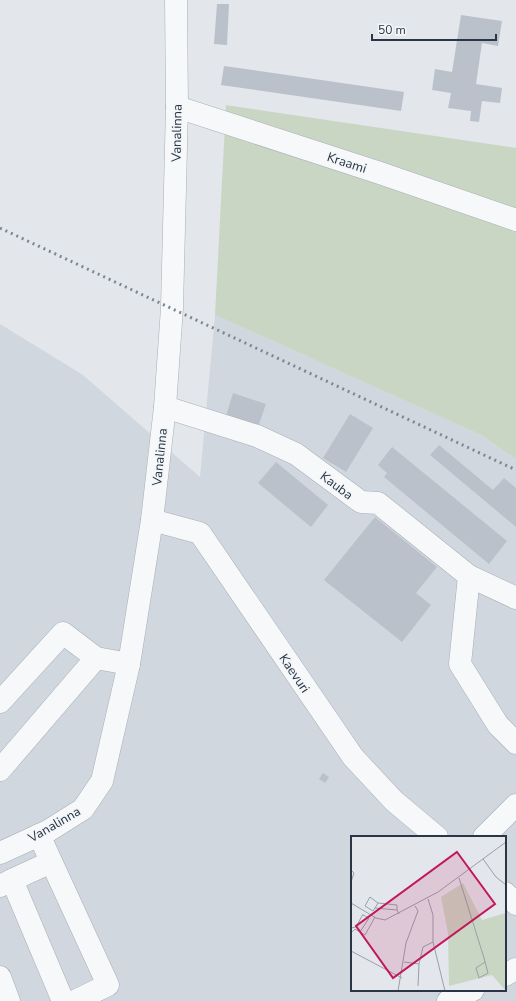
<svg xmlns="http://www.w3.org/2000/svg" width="516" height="1001" viewBox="0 0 516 1001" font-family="'Nunito Sans',sans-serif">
  <rect width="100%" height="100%" fill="#e3e7ec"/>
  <path fill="#d1d7de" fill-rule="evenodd" d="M215,315l266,120 35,24v542h-516v-677l83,51 117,102zM352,837h153v153h-153z"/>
  <path fill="#cad6c4" d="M226,105l290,43v311l-35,-24 -266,-120z"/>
  <g fill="#bac1ca">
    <path d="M217,4h12l-2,41 -13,-1z"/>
    <path d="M461,15l41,6 -4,25 -16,-3 -6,41 26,4 -2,15 -18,-2 -3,21 -9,-1 1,-10 -23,-3 3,-15 -19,-3 3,-21 17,3z"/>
    <path d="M224,66l180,26 -3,19 -180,-26z"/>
    <path d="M233,393l33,11 -8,23 -32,-11z"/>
    <path d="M350,414l23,14 -27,44 -23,-14z"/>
    <path d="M439,445l54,45 11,-12 12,10v39l-86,-72z"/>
    <path d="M392,447l115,94 -18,23 -105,-87 3,-4 -9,-8z"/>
    <path d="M276,462l52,43 -17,22 -53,-44z"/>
    <path d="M375,517l62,50 -21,26 15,12 -29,37 -78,-62z"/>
    <path d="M323,773l6,4 -4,6 -6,-4z"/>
  </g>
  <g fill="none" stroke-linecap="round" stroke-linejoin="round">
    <defs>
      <g id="minor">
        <path d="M177,107l203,66 136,47"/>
        <path d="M165,407l92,29 39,18 65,48 17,1 91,73 47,22"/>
        <path d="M152,520l48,13 153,224 41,44 43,36"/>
        <path d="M469,576l-9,88 38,61 18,18"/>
        <path d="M0,702l63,-69 33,25 33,6"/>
        <path d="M0,770l96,-112"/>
        <path d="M39,835l69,150 -33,16"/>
        <path d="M484,837l32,-32"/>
        <path d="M0,853l48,-22 35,-22 19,-28 27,-117 23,-144 13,-113 7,-99 5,-201 -1,-107"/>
        <path d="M12,880l39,-18"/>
        <path d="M0,886l12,-6 51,121"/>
        <path d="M505,893l11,11"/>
        <path d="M505,975l11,-6"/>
        <path d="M0,977l9,24"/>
        <path d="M448,1001l25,-11"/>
      </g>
    </defs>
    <use href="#minor" stroke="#a8aeb7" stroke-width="23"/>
    <use href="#minor" stroke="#f6f8fa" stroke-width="22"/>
    <path stroke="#7c8896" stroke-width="3" stroke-dasharray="2 4" stroke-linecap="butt" d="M0,228l516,242"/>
  </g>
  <g text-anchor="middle" stroke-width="3" stroke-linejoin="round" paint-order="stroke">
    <g font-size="13" fill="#2a3645" stroke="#f3f6f9">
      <text transform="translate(176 133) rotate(-89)" y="5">Vanalinna</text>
      <text transform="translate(347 162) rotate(18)" y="5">Kraami</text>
      <text transform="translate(159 457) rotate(-84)" y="5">Vanalinna</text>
      <text transform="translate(337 485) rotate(37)" y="5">Kauba</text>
      <text transform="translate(295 673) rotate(56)" y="5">Kaevuri</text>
      <text transform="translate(54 824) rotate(-30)" y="5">Vanalinna</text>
    </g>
  </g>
  <g transform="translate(351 836)">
    <rect width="155" height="155" fill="#e3e7ec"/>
    <path d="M112,47l19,37 24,-7v78l-14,-16 -43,11 -1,-53 -7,-36z" fill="#cad6c4"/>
    <path fill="none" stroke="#99a0a9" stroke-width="1" d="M132,23l13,18 10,8M0,34l3,3 -3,9M108,42l25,80 4,15 -9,5 -3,-10 9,-6M77,63l5,16v27l12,49M0,67l25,15 9,2 53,-28 68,-50M24,72l-2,3 -8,-5 5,-9 8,6M46,74v-5l-19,-2 -3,5 22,2 2,4M0,92l5,-1 7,-13M9,96l5,3 10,-18M0,97l4,-4 5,3 9,-14 -6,-3M0,115l51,27M53,126l15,2 4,-17 10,-5M67,150l1,-22M47,155l8,-48 12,-32 -3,-5"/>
    <path fill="#c2185b" fill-opacity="0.15" stroke="#c2185b" stroke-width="2" d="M106,16l38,52 -102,74 -37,-52z"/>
    <rect width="155" height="155" fill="none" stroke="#2a3645" stroke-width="2"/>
  </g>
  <path d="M372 34v6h124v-6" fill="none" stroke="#2a3645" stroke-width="2"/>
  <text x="378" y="34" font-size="12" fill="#2a3645" stroke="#f3f6f9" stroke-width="3" paint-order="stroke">50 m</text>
</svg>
